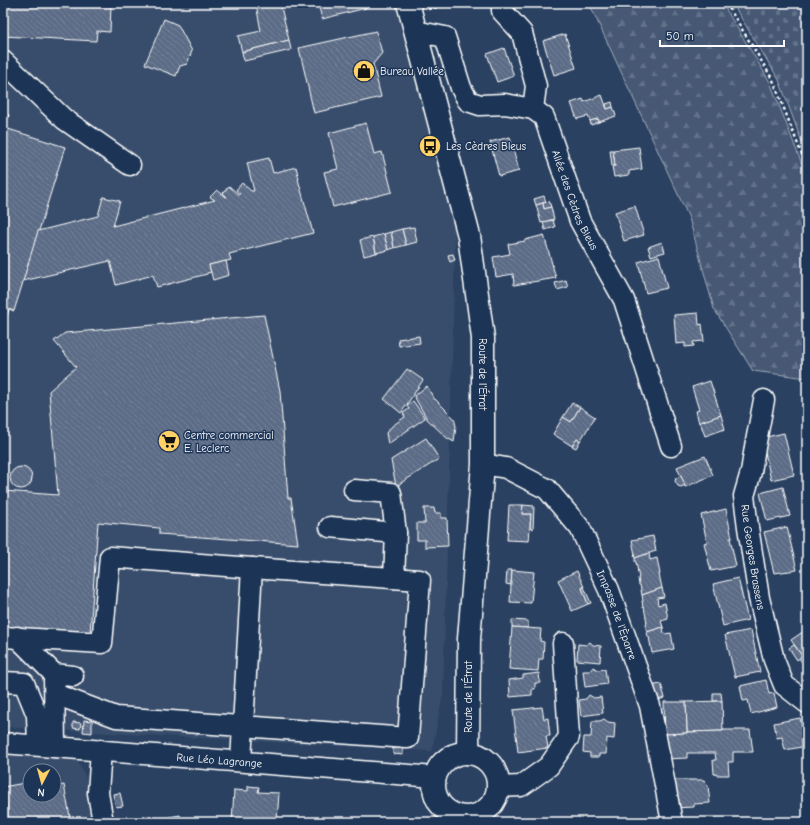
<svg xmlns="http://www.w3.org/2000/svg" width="810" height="825" font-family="'Comic Neue',sans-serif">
<defs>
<pattern id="forest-firs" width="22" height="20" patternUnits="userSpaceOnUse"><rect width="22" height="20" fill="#465975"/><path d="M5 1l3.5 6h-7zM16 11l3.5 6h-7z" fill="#62728a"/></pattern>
<pattern id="cemetery-stones" width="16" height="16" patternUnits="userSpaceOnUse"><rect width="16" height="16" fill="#465975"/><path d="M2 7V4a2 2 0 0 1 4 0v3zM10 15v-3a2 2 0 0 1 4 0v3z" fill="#62728a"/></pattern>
<pattern id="building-back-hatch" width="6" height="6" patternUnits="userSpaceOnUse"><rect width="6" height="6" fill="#5b6c86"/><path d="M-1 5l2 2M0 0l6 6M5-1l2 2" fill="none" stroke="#748298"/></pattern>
</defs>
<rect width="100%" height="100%" fill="#2a4161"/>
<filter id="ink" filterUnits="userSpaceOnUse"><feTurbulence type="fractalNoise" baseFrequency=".025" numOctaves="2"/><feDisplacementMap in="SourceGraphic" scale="8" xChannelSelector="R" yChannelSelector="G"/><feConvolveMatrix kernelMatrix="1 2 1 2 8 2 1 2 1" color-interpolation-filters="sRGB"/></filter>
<g filter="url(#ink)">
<g fill="#394e6c" fill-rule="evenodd">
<path d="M3 3H420L454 157 455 251 443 693 432 751 3 727Z"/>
<path d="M3 751 75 756 88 782 95 822H3ZM30 771H54V795H30Z"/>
</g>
<path fill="url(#forest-firs)" stroke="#a2acba" d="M589 3H722L770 82 807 177V378L753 371 714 309 689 218Z"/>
<path fill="url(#cemetery-stones)" stroke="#a2acba" d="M732 3H807V156L779 80Z"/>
<g fill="url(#building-back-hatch)" stroke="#fff">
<path d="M3 3H98V5H111L110 32 97 31 96 41 3 36Z"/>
<path d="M273 3H280L289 40 242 52 238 36 261 31 257 10 258 6Z"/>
<path d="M318 3H365L366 8 322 19Z"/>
<path d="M426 3H442L427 7Z"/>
<path d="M164 19 178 25 192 51 187 64 180 66 176 76 145 64Z"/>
<path d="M376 31 382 53 373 64 381 97 314 113 299 48Z"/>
<path d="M565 34 576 68 554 75 543 41Z"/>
<path d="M289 40 291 50 244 61 242 52Z"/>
<path d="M504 48 514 76 497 82 487 54Z"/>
<path d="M602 95 607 109 613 107 616 116 599 122 598 119 590 121 588 116 577 119 571 103 583 99 584 102Z"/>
<path d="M612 102 613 107 607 109 606 104Z"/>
<path d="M3 113 9 115 5 128 65 147 14 311 9 309 6 320 3 319Z"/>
<path d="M598 119 599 122 591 125 590 121Z"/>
<path d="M366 123 374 154 382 152 392 192 333 207 324 172 338 169 329 133Z"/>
<path d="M510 137 519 171 499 176 490 142Z"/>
<path d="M639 147 642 169 629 171V175L614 177 612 166H615L613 150Z"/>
<path d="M610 150H613L615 166H612Z"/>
<path d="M269 158 273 173 296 167 299 179H298L313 233 229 254 231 260 209 265 211 272 207 273V274L157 287 153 275 116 285 110 261 23 281 38 231 98 216 103 197 120 201 113 226 215 200 210 197 217 190 226 197H227L223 193 229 186 238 194H240L236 190 242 183 251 191H254L247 163Z"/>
<path d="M544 196 546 202 536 205 534 199Z"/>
<path d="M549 201 551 207 544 209 543 203Z"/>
<path d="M543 203 544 209 551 207 554 219 541 223 536 205Z"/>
<path d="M635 206 644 235 624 241 615 212Z"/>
<path d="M553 220 555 227 545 230 543 222Z"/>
<path d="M414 227 417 242 406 245 402 229Z"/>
<path d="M402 229 406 245 394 248 391 232Z"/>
<path d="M391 232 394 248 388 250 384 234Z"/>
<path d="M384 234 388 250 376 253 373 237Z"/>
<path d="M544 235 556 278 514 285 513 274 496 277 493 257 510 254 508 244 525 241V240Z"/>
<path d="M373 237 376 253 364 256 360 240Z"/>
<path d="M662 242 665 252 651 256 648 247Z"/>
<path d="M453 254 455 260 450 262 448 255Z"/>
<path d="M659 256 667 288 646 293 638 262Z"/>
<path d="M226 261 229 275 213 280 209 265Z"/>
<path d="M566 280 568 287 557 290 555 283Z"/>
<path d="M698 313 699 325 702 324 704 341 693 342 694 346 685 347V343L676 344 674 315Z"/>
<path d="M264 315 280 391 288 498H291L298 544 159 534V528L98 522 90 633 3 632V491L58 495 49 391 76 367 54 341 65 333Z"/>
<path d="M419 336 420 343 399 346 398 339Z"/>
<path d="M407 369 423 380 401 413 384 399Z"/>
<path d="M710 381 721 415 699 423 696 411 699 410 692 387Z"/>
<path d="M427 386 434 399H435L454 418 456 426 454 442 447 438 427 419 414 396Z"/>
<path d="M413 401 425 418 388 444 386 433 392 426 405 417 403 413 409 409 407 406Z"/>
<path d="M572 403 580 407 571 422 563 417Z"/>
<path d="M580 407 595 417 580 441 577 439 572 446 553 434 563 417 571 422Z"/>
<path d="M721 415 725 429 705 436 700 422Z"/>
<path d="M784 433 794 475 771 480 762 438Z"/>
<path d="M426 438 439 459 396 486 391 460Z"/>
<path d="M577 439 580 441 576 448 572 446Z"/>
<path d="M705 456 713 475 685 487 677 467Z"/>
<circle cx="21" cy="478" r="11"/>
<path d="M681 476 685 485 681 487 678 486 675 481 676 478Z"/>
<path d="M783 487 790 516 767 521 760 493Z"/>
<path d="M509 505H523L522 514H531L529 541 507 540Z"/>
<path d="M523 505 534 506 533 529 530 528 531 514H522Z"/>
<path d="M424 508H434L435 513H441V518H447L448 546 425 547V540H417V523H425Z"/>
<path d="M726 509 732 538H730L736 566 711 571 704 543 707 542 701 515Z"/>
<path d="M787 527 797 570 774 573 764 532Z"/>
<path d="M653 536 656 551 635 558 634 556 635 555 632 540Z"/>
<path d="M649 553 650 560 657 558 660 574H659L662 588 642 595 640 585H639L638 578H639L636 562H635V558Z"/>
<path d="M507 570H512L511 585 506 584Z"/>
<path d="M512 570 534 572 531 603 510 602Z"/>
<path d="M577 571 584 587 582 588 588 604 572 611 558 580Z"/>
<path d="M738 578 748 620 723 626 713 584Z"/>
<path d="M584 587 591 603 588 604 582 588Z"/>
<path d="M662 588 664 597 657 598 658 605 665 603 668 619 661 621 663 627 647 632 646 623H647L644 607 643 608 642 601H643L642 595Z"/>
<path d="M512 620 528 621V628L512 627Z"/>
<path d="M512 627 541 629 540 641 544 642 543 659H539L538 671 509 669Z"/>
<path d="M663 627 664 634 671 633 674 649 652 653 649 637H648L647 632Z"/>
<path d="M807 629V670L799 658 802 656 791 640Z"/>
<path d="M751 630 760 672 735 677 725 635Z"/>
<path d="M590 642 593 645 601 646 600 662 577 660 578 644 586 645Z"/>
<path d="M794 645 802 656 797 660 789 648Z"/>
<path d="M593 667 598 670 605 669 607 684 585 687 583 671H590Z"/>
<path d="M539 673 540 683H535V689H532V695L510 697 509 680 523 678V675Z"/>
<path d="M766 680 769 694 774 693 777 707 751 714 748 700 743 701 740 686Z"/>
<path d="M661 684 665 698 654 701 650 686Z"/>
<path d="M713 693H721L722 701H713Z"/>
<path d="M589 695 594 698 601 697 603 713 581 716 579 700 586 699Z"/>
<path d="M722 701 723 731 687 732 686 702Z"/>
<path d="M664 702H686L687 733 665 734Z"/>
<path d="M542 707 544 719 548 718 550 736H546L548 748 518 752 513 710Z"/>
<path d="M800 718 803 732 807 730V746L785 750 782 737 777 738 774 723Z"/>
<path d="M604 719 608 722 615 723 614 739 607 738 606 754H599V757H590V753L583 752 584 737H591L592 721H600Z"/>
<path d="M84 720 92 721V733L83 732Z"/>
<path d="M73 722 81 723 80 729 73 728Z"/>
<path d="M723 730H750L753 752H733V762H728L729 775H716V774H714L713 760H716L715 753H687V758L667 759 665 734 687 733V732L723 731Z"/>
<path d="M393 748H403V755L393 754Z"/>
<path d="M673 780H704L708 786 710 803 694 804V807L673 808Z"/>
<path d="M30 782V795H54V787L64 785 71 822H9L3 787Z"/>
<path d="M248 786 259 787 258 792 279 793 277 822H232L234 790 248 791Z"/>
<path d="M120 793 123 806 116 807 113 794Z"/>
<path d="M180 815 182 822H143Z"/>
<path d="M717 819V822H696Z"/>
</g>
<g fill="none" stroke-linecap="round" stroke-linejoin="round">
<g stroke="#fff" stroke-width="23">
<g id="minor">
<path d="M502 3V11L522 33 536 86 533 109"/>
<path id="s1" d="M415 31 445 37 461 88 468 101 480 105 505 104 533 109 544 117 580 221 624 300 671 446"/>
<path d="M3 61 64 119 130 165"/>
<path id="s2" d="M764 400 755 447 751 472 744 496 748 527 759 598 774 660 784 685 807 703"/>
<path id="s3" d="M483 464 506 468 547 489 580 528 609 590 650 706 672 822"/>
<path d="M354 490 391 493 396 533 394 578"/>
<path d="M330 527 396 533"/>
<path d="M3 637 102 643 110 557 252 568 241 761"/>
<path d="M17 637 54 674 73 676"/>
<path d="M54 674 55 747"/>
<path d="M3 682 24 683 37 715 38 745"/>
<path d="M55 694 116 717 408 738 420 580 252 568"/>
<path id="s4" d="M3 743 435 777"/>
<path d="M101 750 98 793 103 822"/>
<path d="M498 787 521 786 549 766 569 737 563 643"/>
</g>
</g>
<g stroke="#fff" stroke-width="25">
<g id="major">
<path id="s5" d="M408 3 469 236 483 338V464L469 639 468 753"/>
<circle cx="466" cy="785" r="32"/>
</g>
</g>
<g stroke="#fff" stroke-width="2.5" stroke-dasharray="3 3" stroke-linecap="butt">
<path d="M726 3 773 80 807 168"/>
<path d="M428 9 457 3"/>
</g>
<use href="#minor" stroke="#1d3557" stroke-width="20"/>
<use href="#major" stroke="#1d3557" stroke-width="22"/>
</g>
</g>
<defs>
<g id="shop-disc" transform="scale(1.15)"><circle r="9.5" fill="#ffd166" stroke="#1d3557"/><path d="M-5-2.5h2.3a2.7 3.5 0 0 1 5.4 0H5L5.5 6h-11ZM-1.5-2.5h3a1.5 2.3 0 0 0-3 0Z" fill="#111"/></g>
<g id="bus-disc" transform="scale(1.15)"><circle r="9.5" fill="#ffd166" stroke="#1d3557"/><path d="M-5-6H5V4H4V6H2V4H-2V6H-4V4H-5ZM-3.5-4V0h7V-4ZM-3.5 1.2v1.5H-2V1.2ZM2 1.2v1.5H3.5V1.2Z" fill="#111"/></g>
<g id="supermarket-disc" transform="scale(1.15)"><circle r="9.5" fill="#ffd166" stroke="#1d3557"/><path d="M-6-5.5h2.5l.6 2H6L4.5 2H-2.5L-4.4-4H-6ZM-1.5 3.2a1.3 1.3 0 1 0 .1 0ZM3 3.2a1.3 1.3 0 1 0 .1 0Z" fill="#111"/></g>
</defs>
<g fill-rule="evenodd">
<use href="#shop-disc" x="364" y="71"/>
<use href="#bus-disc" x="430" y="146"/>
<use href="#supermarket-disc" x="169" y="441"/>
</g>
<g text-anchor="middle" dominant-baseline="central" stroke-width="3" stroke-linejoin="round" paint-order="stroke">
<g font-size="11" fill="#fff" stroke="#1d3557" text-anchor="start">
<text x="380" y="71">Bureau Vallée</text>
<text x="446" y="146">Les Cèdres Bleus</text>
<text x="184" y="435">Centre commercial<tspan x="184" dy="13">E. Leclerc</tspan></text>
</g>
<g font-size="11" fill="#fff" stroke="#1d3557">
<text stroke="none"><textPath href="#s1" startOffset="267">Allée des Cèdres Bleus</textPath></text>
<text stroke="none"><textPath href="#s5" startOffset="380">Route de l'Étrat</textPath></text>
<text stroke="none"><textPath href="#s2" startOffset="160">Rue Georges Brassens</textPath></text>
<text stroke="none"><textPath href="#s3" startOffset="215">Impasse de l'Èparre</textPath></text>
<text transform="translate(468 697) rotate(-90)">Route de l'Étrat</text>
<text stroke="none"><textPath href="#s4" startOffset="217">Rue Léo Lagrange</textPath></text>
</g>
</g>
<rect width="810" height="825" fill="none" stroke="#1d3557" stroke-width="16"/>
<rect x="8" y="8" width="794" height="809" fill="none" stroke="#fff" stroke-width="1.5" filter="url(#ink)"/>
<g transform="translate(42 783) rotate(186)"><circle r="19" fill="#1d3557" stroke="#77869a"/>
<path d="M0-3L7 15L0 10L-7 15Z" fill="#ffd166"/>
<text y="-6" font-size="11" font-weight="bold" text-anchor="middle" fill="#ffffff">N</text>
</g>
<path d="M660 40v6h124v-6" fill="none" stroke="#ffffff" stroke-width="2"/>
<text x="666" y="40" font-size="12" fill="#ffffff" stroke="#1d3557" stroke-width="3" paint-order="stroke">50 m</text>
</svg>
